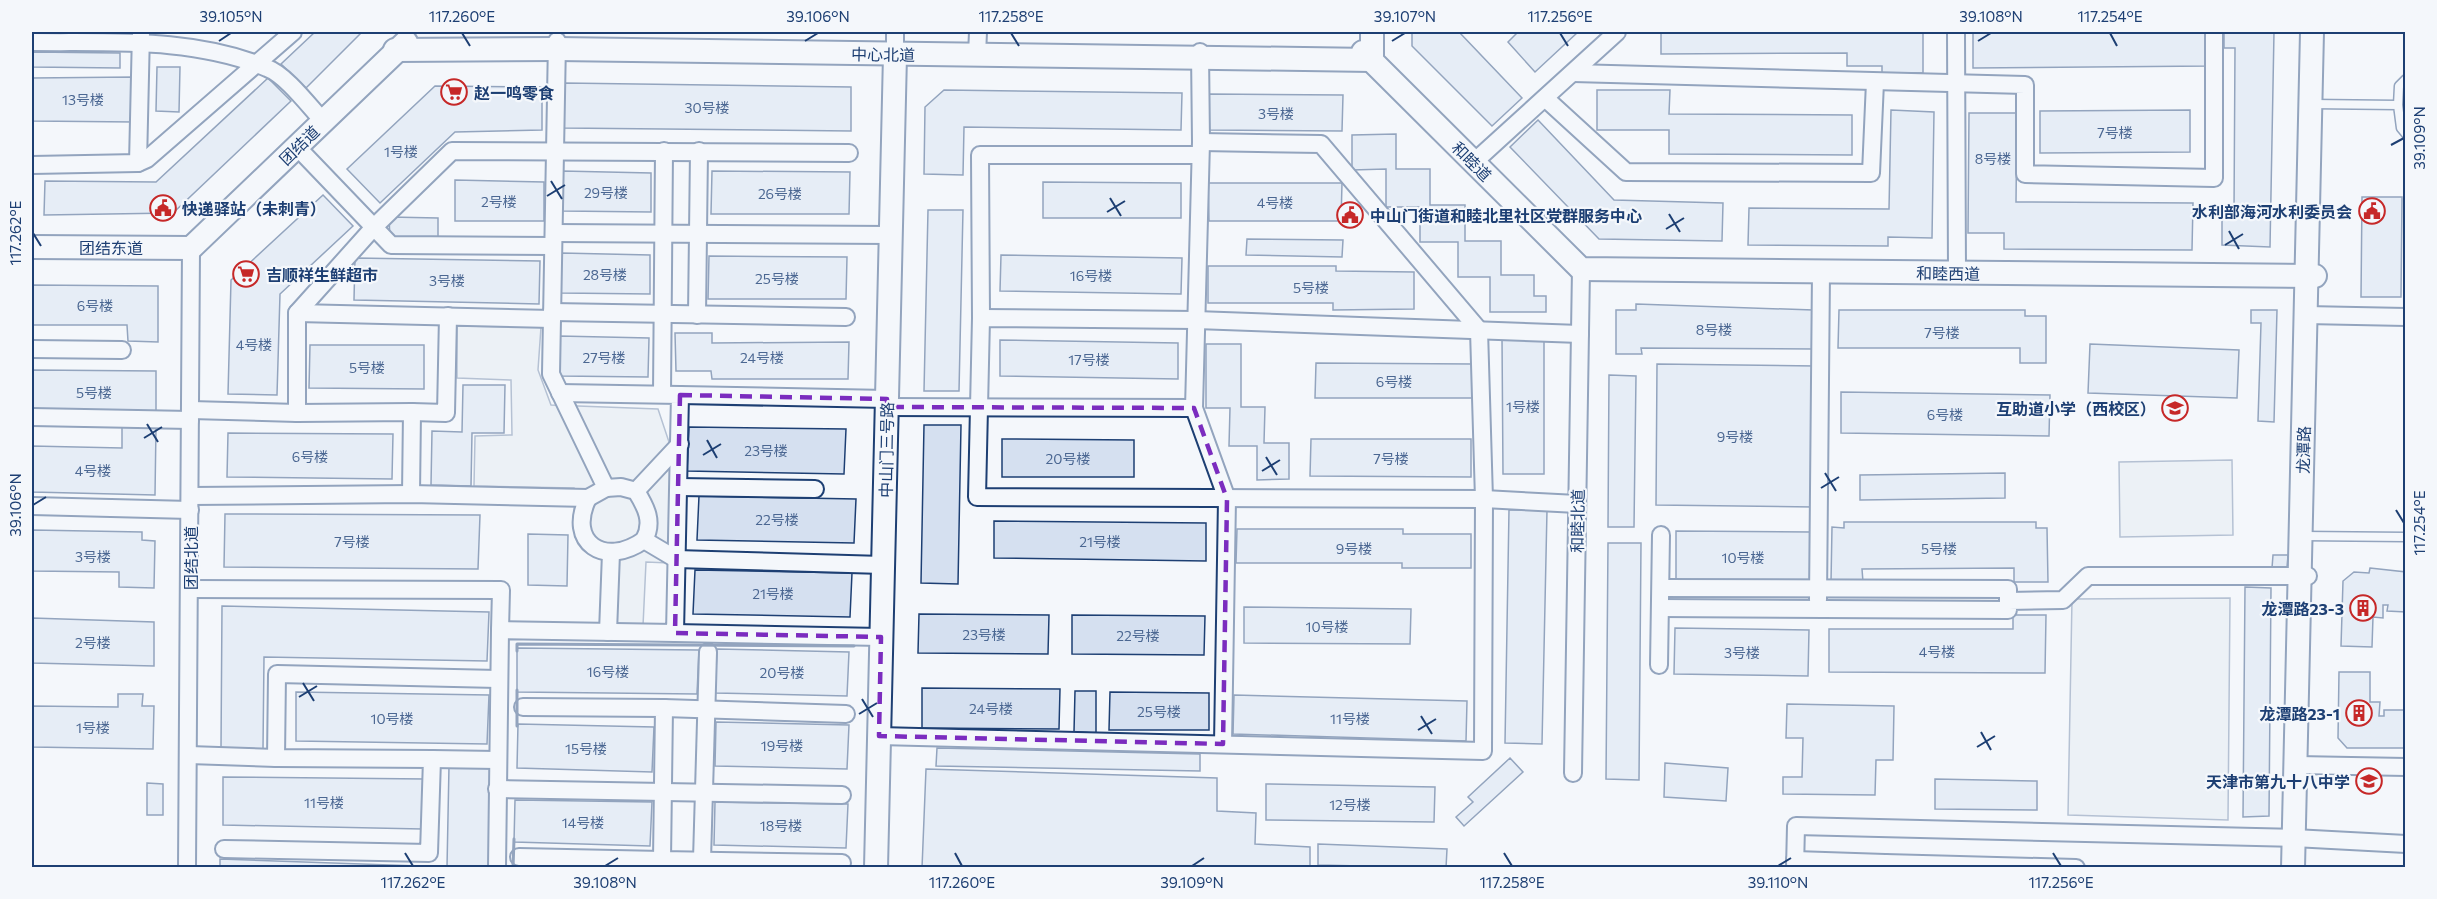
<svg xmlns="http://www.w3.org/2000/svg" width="2437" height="899" font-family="Commissioner,'Noto Sans SC',sans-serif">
<rect width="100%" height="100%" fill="#f4f7fb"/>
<g fill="#e3e9f0" stroke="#687fa3" stroke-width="1.5">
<path d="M457 326 541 327 538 370 551 405 658 409 674 457 669 563 646 562 643 626 613 625 616 560 594 554 575 537 574 488 474 486 475 436 512 435 511 380 457 378Z"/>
<path d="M2232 460 2233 535 2120 537 2119 462Z"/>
<path d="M2008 589 2003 610 1664 608 1661 593Z"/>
</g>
<path fill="#e3e8f0" stroke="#687fa3" stroke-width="1.5" d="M2230 598 2228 820 2068 815 2072 599Z"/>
<g fill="#d5e0f0" stroke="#1d3f73" stroke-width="1.5">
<path d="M315 32H362L306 88 281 64Z"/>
<path d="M1412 32H1459L1522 98 1492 126 1412 46Z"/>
<path d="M1518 32H1578L1535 72 1508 42Z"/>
<path d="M1661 32H1923V73H1882V66H1847V53L1661 54Z"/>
<path d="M1973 32H2208L2209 66 1973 68Z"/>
<path d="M2224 32H2274L2270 247 2222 245V212H2234L2235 48H2224Z"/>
<path d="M32 52 120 53V68L32 67Z"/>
<path d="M157 67H180L179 112 156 111Z"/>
<path d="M134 77V122L32 121V78Z"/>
<path d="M268 78 291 101 173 213 44 215 45 181 156 182Z"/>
<path d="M564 83 851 87V131L563 128Z"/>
<path d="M435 86 542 87V130L455 132 380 203 347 169Z"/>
<path d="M944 90 1182 93 1181 130 964 127 963 175 924 174 925 107Z"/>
<path d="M1597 90H1670L1669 114 1852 115V155L1669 154V130H1597Z"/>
<path d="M1209 94 1343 95 1342 131 1209 130Z"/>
<path d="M1891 110 1934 112 1932 238 1888 237V246L1748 245 1749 208 1889 209Z"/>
<path d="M2190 110V152L2040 153V111Z"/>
<path d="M1969 113H2017L2016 202 2193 203 2192 250 2004 249V233H1968Z"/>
<path d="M1538 120 1614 200 1723 203 1722 241 1599 239 1510 147Z"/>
<path d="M1396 134V169H1430V205H1465V241H1501V275H1534V296H1546V312H1490V277H1458V242H1420V207H1386V169L1352 170V135Z"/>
<path d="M562 171 651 173V212L562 211Z"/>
<path d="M712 171 850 172 849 214H711Z"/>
<path d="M455 180 544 182V221H455Z"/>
<path d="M1043 182 1181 183V218H1043Z"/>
<path d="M1208 183H1342L1341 221H1209Z"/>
<path d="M323 195 353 226 280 294 277 395 228 394 231 280Z"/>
<path d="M2362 197H2402L2401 297H2361Z"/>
<path d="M928 210H963L959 391H924Z"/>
<path d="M389 217 438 218V239H390Z"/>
<path d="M1247 239 1343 240 1342 257 1246 255Z"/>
<path d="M561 253 650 255V294L561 293Z"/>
<path d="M1001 255 1182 258 1181 294 1000 291Z"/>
<path d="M709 256 847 257 846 299H708Z"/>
<path d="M355 258 540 261 539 304 354 300Z"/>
<path d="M1208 266H1336V271L1414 272V309L1333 310V303H1208Z"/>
<path d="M32 285 158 286V342L128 341 127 325H32Z"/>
<path d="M1636 304 1813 310V349L1641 348 1642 354H1616V310H1636Z"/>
<path d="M1839 310H2025V316H2046V363H2020V348H1838Z"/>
<path d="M2251 310H2277L2274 422 2258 421 2261 323H2251Z"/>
<path d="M675 333H712V343L849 342 848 379H712L711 371H676Z"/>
<path d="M559 336 649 338 648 377 560 376Z"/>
<path d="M1502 338H1544V474H1503Z"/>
<path d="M1000 340 1178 343V379L1000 376Z"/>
<path d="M1206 344H1241V407H1265L1264 443H1289V479L1257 480V446H1229L1230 408H1206Z"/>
<path d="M2090 344 2239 350 2237 398 2088 393Z"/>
<path d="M310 345H424V389L309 388Z"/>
<path d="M1316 363 1473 364V398H1315Z"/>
<path d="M1657 364 1815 366 1813 507 1656 505Z"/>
<path d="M32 370 156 371V415L32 412Z"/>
<path d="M1609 375 1636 376 1634 527H1608Z"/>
<path d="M463 385H505L504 433H472L471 486 431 485 432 431 462 432Z"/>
<path d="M1841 392 2050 395 2049 436 1841 433Z"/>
<path d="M924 425H961L958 584 921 583Z"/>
<path d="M122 427 156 428 155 495 32 492V446L122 448Z"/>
<path d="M689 427 846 429 844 474 687 471Z"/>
<path d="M228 433 393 434 392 479 227 477Z"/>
<path d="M1002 439 1134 440V477H1002Z"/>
<path d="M1311 439H1471V477L1310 476Z"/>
<path d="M2005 473V498L1860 500V475Z"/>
<path d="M699 496 856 499 854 543 697 540Z"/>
<path d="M1509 510H1547L1542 744 1505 743Z"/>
<path d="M225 514 480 515 478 569 224 567Z"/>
<path d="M994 521 1206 523V561L994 558Z"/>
<path d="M1844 522H2036V528H2047L2048 582H2014V568L1862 569 1863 582H1831L1832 527 1844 528Z"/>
<path d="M1237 529H1403V534H1471V568H1402V563H1236Z"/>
<path d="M32 530 142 532V540L155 541 154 588 119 587V572L32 571Z"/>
<path d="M1676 531 1811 532 1810 582 1676 581Z"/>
<path d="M528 534 568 535 567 586 528 585Z"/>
<path d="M1608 543H1641L1639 780 1606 779Z"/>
<path d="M2273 555H2288L2287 568H2272Z"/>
<path d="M2370 568 2406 572V612L2387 611 2388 605H2383V618L2373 617 2372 647 2341 646 2343 581 2354 572 2369 573Z"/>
<path d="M695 570 852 573 850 617 693 614Z"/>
<path d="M2245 587 2271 588 2269 816 2243 817Z"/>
<path d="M222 606 489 612 487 661 264 657 263 749 221 748Z"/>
<path d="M1244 607 1411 609 1410 644 1244 643Z"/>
<path d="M919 614 1049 615 1048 654 918 653Z"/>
<path d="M1072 615 1205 616 1204 655 1072 654Z"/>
<path d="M2013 615H2046L2045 673 1829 672V629H2013Z"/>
<path d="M32 618 154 622V666L32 663Z"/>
<path d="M1675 628 1809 630 1808 676 1674 674Z"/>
<path d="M517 648 699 650 697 694 517 692Z"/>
<path d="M717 649 849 652 847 696 715 693Z"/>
<path d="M2339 672H2370V702H2380L2379 716H2384V710H2405L2404 748H2347L2338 738Z"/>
<path d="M922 688 1060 689 1059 729 922 728Z"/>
<path d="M1075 691H1096V733L1074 732Z"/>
<path d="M296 692 489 695 487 744 296 741Z"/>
<path d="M1110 692 1209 693V730H1109Z"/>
<path d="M118 694H143L142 706H154L153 749 32 747V706L118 707Z"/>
<path d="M1234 695 1467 701 1466 741 1233 734Z"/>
<path d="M1787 704 1894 706 1893 760H1876L1875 795 1783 794V777H1802L1803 738H1786Z"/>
<path d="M716 722 849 725 847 769 715 766Z"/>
<path d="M518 724 654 727 652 772 517 768Z"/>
<path d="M937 748 1200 754V771L936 766Z"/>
<path d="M1510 758 1523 772 1464 826 1456 817 1473 802 1468 797Z"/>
<path d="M1665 763 1728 768 1726 801 1664 797Z"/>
<path d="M449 766 492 767 490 868H220V859L447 867Z"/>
<path d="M926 769 1217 778V811L1256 813 1255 844 1310 847V868H922Z"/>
<path d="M223 777 425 779 422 829 223 825Z"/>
<path d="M1935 779 2037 781V810L1935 809Z"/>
<path d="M147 783 163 784V815H147Z"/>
<path d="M1266 784 1435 787 1434 822 1266 820Z"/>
<path d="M515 800 652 802 650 846 514 842Z"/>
<path d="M715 802 848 804 846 848 714 845Z"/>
<path d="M1318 844 1447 849 1446 868 1318 865Z"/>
</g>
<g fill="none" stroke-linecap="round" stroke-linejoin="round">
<g stroke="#1d3f73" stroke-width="11">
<g id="lane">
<path d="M2311 104 2398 105 2401 128 2406 134"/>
<path d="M2398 105 2399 86 2406 79"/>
<path d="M2302 536 2406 537"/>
</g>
</g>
<g stroke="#1d3f73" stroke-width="20">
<g id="street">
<path d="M1956 32 1957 273"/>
<path d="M32 42C110 43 193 37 267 68 286 75 309 106 323 121"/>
<path d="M1200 52 1201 142 1194 408 1227 499 1223 744"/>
<path d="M895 55V32"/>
<path d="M977 55 978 32"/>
<path d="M1573 73 2025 85V174L2214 178V32"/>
<path d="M1545 98 1626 172 1871 173 1875 82"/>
<path d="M297 147 391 245 553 246"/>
<path d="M138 163 141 32"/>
<path d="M1473 163 1617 32"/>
<path d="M32 165 138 163 147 159 293 32"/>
<path d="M554 233 891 235"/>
<path d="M552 312 846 317"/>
<path d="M297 313 552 319"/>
<path d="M697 315 699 151"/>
<path d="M2306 315 2406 317"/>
<path d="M981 318 980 155H1200"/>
<path d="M32 349 122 350"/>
<path d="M662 394 664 151"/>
<path d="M680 395 887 399"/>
<path d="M887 407 1194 408"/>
<path d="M191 410 297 413V313L374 227 452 151 849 153"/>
<path d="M412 412 446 413 448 316"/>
<path d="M297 413 412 412 411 494"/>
<path d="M32 417 190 420"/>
<path d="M679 487 815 489"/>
<path d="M606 488 621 487 636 491C646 507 654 522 644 540"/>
<path d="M636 491 680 444"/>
<path d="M190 496 411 494 588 498 606 488 551 374 557 41"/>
<path d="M588 498C566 543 605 568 644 540L676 559 883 565"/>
<path d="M1577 504 1484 499 977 497 981 318 1196 320 1580 334"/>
<path d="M32 506 190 510"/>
<path d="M1661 588 2008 589V601"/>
<path d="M190 589 501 590 500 630"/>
<path d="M1818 600 1821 271"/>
<path d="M1660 608 2008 610V601L2063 600 2088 576H2308"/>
<path d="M608 632 611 553"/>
<path d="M675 633 881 637"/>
<path d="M1659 665 1661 535"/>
<path d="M523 707 664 708 662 860 842 863"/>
<path d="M664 708 846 714"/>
<path d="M879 736 1483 751 1484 499 1479 330 1321 144 1201 142"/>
<path d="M189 755 276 758"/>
<path d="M432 759 497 760"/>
<path d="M2297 765 2406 767"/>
<path d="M1573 773 1581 269"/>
<path d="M497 789 842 795"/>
<path d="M224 849 429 853 432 759 276 758 277 674 498 679"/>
<path d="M519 857 662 860V868"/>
<path d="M702 860 708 652"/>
<path d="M1795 860 1885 863"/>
<path d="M187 868 191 248"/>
<path d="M497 868 500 630 675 633 680 395 560 393"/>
<path d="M1795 868 1796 826 2294 838 2406 844"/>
<path d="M1888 868 1885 863 2076 868"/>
</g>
</g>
<g stroke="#1d3f73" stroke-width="26">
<g id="secondary">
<path d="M395 50 557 49 1372 60"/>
<path d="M1363 52 1581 269 2315 276"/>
<path d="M1372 60V32"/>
<path d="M32 247 191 248 406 42"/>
<path d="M876 868 895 55"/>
<path d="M2293 868 2312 32"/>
</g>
</g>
<use href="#lane" stroke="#f4f7fb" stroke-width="8"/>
<use href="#street" stroke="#f4f7fb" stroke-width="16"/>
<use href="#secondary" stroke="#f4f7fb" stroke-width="22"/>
<g stroke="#1d3f73" stroke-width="3">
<path d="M517 651V644L854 646"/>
<path d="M517 690V726"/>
<path d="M513 868 514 839"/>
</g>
</g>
<path d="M0 0H2437V899H0ZM680 395 887 399V407L1194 408 1227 499 1223 744 879 736 881 637 675 633Z" fill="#f4f7fb" fill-opacity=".55" fill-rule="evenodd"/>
<path fill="none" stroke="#7b2cbf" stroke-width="4.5" stroke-dasharray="12 8" stroke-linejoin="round" d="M680 395 887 399V407L1194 408 1227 499 1223 744 879 736 881 637 675 633Z"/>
<path fill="none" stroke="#1d3f73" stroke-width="2" d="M462 33 470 46M1011 33 1019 46M1560 33 1568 46M2110 33 2117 46M219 41 231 33M805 41 818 33M1392 41 1405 33M1978 41 1991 33M2391 145 2404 138M551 181 562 199M547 196 565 185M1110 198 1121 216M1107 212 1125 201M1669 214 1680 232M1666 229 1684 218M2229 231 2239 249M33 233 41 246M2225 245 2243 234M147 424 158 442M144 438 162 427M707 440 717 458M703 455 721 444M1266 457 1277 475M1262 471 1280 460M1825 473 1836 491M1821 488 1839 477M33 505 46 497M2396 510 2404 523M303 683 314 701M299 697 317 686M862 699 873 717M859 714 877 703M1421 716 1432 734M1418 730 1436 719M1981 732 1991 750M1977 747 1995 736M405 853 413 866M955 853 962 866M1504 853 1512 866M2053 853 2061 866M605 866 618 858M1192 866 1204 858M1778 866 1791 858"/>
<defs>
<g id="supermarket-ring" transform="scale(1.35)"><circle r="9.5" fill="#f4f7fb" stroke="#c62828" stroke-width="1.5"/><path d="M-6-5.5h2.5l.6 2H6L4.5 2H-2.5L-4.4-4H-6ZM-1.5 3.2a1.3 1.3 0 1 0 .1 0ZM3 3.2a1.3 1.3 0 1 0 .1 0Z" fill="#c62828"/></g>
<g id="civic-ring" transform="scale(1.35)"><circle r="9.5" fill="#f4f7fb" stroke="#c62828" stroke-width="1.5"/><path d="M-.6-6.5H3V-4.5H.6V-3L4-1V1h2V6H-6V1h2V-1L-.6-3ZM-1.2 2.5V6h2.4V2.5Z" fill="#c62828"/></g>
<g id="school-ring" transform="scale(1.35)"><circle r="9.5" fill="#f4f7fb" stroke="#c62828" stroke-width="1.5"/><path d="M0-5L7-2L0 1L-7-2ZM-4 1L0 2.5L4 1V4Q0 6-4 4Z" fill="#c62828"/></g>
<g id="building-ring" transform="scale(1.35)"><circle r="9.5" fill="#f4f7fb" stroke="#c62828" stroke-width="1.5"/><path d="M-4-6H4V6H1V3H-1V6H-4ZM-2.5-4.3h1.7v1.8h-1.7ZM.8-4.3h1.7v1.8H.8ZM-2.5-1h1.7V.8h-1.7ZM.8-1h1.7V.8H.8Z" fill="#c62828"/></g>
</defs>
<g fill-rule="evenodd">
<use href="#supermarket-ring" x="454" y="92"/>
<use href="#civic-ring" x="163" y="208"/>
<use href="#civic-ring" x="2372" y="211"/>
<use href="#civic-ring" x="1350" y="215"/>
<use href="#supermarket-ring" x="246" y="274"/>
<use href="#school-ring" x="2175" y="408"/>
<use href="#building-ring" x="2363" y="608"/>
<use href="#building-ring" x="2359" y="713"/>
<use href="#school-ring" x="2369" y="781"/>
</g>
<g text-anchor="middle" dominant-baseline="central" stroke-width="4.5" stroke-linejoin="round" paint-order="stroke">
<g font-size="14" fill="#4b6792">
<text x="83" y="99">13号楼</text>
<text x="707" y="107">30号楼</text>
<text x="1276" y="113">3号楼</text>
<text x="2115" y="132">7号楼</text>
<text x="401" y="151">1号楼</text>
<text x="1993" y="158">8号楼</text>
<text x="606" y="192">29号楼</text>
<text x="780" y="193">26号楼</text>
<text x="499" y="201">2号楼</text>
<text x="1275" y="202">4号楼</text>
<text x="605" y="274">28号楼</text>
<text x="1091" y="275">16号楼</text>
<text x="777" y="278">25号楼</text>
<text x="447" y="280">3号楼</text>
<text x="1311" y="287">5号楼</text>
<text x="95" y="305">6号楼</text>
<text x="1714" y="329">8号楼</text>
<text x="1942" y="332">7号楼</text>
<text x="254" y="344">4号楼</text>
<text x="604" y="357">27号楼</text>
<text x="762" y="357">24号楼</text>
<text x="1089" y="359">17号楼</text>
<text x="367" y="367">5号楼</text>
<text x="1394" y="381">6号楼</text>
<text x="94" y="392">5号楼</text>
<text x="1523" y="406">1号楼</text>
<text x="1945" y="414">6号楼</text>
<text x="1735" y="436">9号楼</text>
<text x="766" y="450">23号楼</text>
<text x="310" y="456">6号楼</text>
<text x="1068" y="458">20号楼</text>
<text x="1391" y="458">7号楼</text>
<text x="93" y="470">4号楼</text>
<text x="777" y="519">22号楼</text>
<text x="352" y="541">7号楼</text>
<text x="1100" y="541">21号楼</text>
<text x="1354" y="548">9号楼</text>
<text x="1939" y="548">5号楼</text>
<text x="93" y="556">3号楼</text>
<text x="1743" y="557">10号楼</text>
<text x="773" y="593">21号楼</text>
<text x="1327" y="626">10号楼</text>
<text x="984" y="634">23号楼</text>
<text x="1138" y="635">22号楼</text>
<text x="93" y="642">2号楼</text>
<text x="1937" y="651">4号楼</text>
<text x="1742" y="652">3号楼</text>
<text x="608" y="671">16号楼</text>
<text x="782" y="672">20号楼</text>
<text x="991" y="708">24号楼</text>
<text x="1159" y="711">25号楼</text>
<text x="392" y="718">10号楼</text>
<text x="1350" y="718">11号楼</text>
<text x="93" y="727">1号楼</text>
<text x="782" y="745">19号楼</text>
<text x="586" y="748">15号楼</text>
<text x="324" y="802">11号楼</text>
<text x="1350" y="804">12号楼</text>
<text x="583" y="822">14号楼</text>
<text x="781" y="825">18号楼</text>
</g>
<g font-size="16" fill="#1d3f73" stroke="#f4f7fb">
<text transform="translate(883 54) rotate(1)">中心北道</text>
<text transform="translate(299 145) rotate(-44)">团结道</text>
<text transform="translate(1472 161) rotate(45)">和睦道</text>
<text x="111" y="247">团结东道</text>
<text transform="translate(1948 273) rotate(1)">和睦西道</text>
<text transform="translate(886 450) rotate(-89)">中山门三号路</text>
<text transform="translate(2303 450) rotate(-89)">龙潭路</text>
<text transform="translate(1577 521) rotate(-89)">和睦北道</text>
<text transform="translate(190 558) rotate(-90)">团结北道</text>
</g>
<g font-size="16" font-weight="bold" fill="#1d3f73" stroke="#f4f7fb" text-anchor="end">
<text x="474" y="92" text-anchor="start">赵一鸣零食</text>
<text x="182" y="208" text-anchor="start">快递驿站（未刺青）</text>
<text x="2352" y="211">水利部海河水利委员会</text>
<text x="1370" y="215" text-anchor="start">中山门街道和睦北里社区党群服务中心</text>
<text x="266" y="274" text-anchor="start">吉顺祥生鲜超市</text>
<text x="2156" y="408">互助道小学（西校区）</text>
<text x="2344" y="608">龙潭路23-3</text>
<text x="2340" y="713">龙潭路23-1</text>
<text x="2350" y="781">天津市第九十八中学</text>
</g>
</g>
<rect width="2437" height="899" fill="none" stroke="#f4f7fb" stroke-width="66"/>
<rect x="33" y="33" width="2371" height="833" fill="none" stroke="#1d3f73" stroke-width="2"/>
<g font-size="15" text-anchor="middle" fill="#1d3f73">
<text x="231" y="22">39.105°N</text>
<text x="462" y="22">117.260°E</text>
<text x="818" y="22">39.106°N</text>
<text x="1011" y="22">117.258°E</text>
<text x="1405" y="22">39.107°N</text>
<text x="1560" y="22">117.256°E</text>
<text x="1991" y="22">39.108°N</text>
<text x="2110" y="22">117.254°E</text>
<text transform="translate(2420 138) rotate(-90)" y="5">39.109°N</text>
<text transform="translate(16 233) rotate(-90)" y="5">117.262°E</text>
<text transform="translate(16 505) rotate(-90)" y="5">39.106°N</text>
<text transform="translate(2420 523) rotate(-90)" y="5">117.254°E</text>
<text x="413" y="888">117.262°E</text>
<text x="605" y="888">39.108°N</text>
<text x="962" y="888">117.260°E</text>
<text x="1192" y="888">39.109°N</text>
<text x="1512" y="888">117.258°E</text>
<text x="1778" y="888">39.110°N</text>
<text x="2061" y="888">117.256°E</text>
</g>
</svg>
